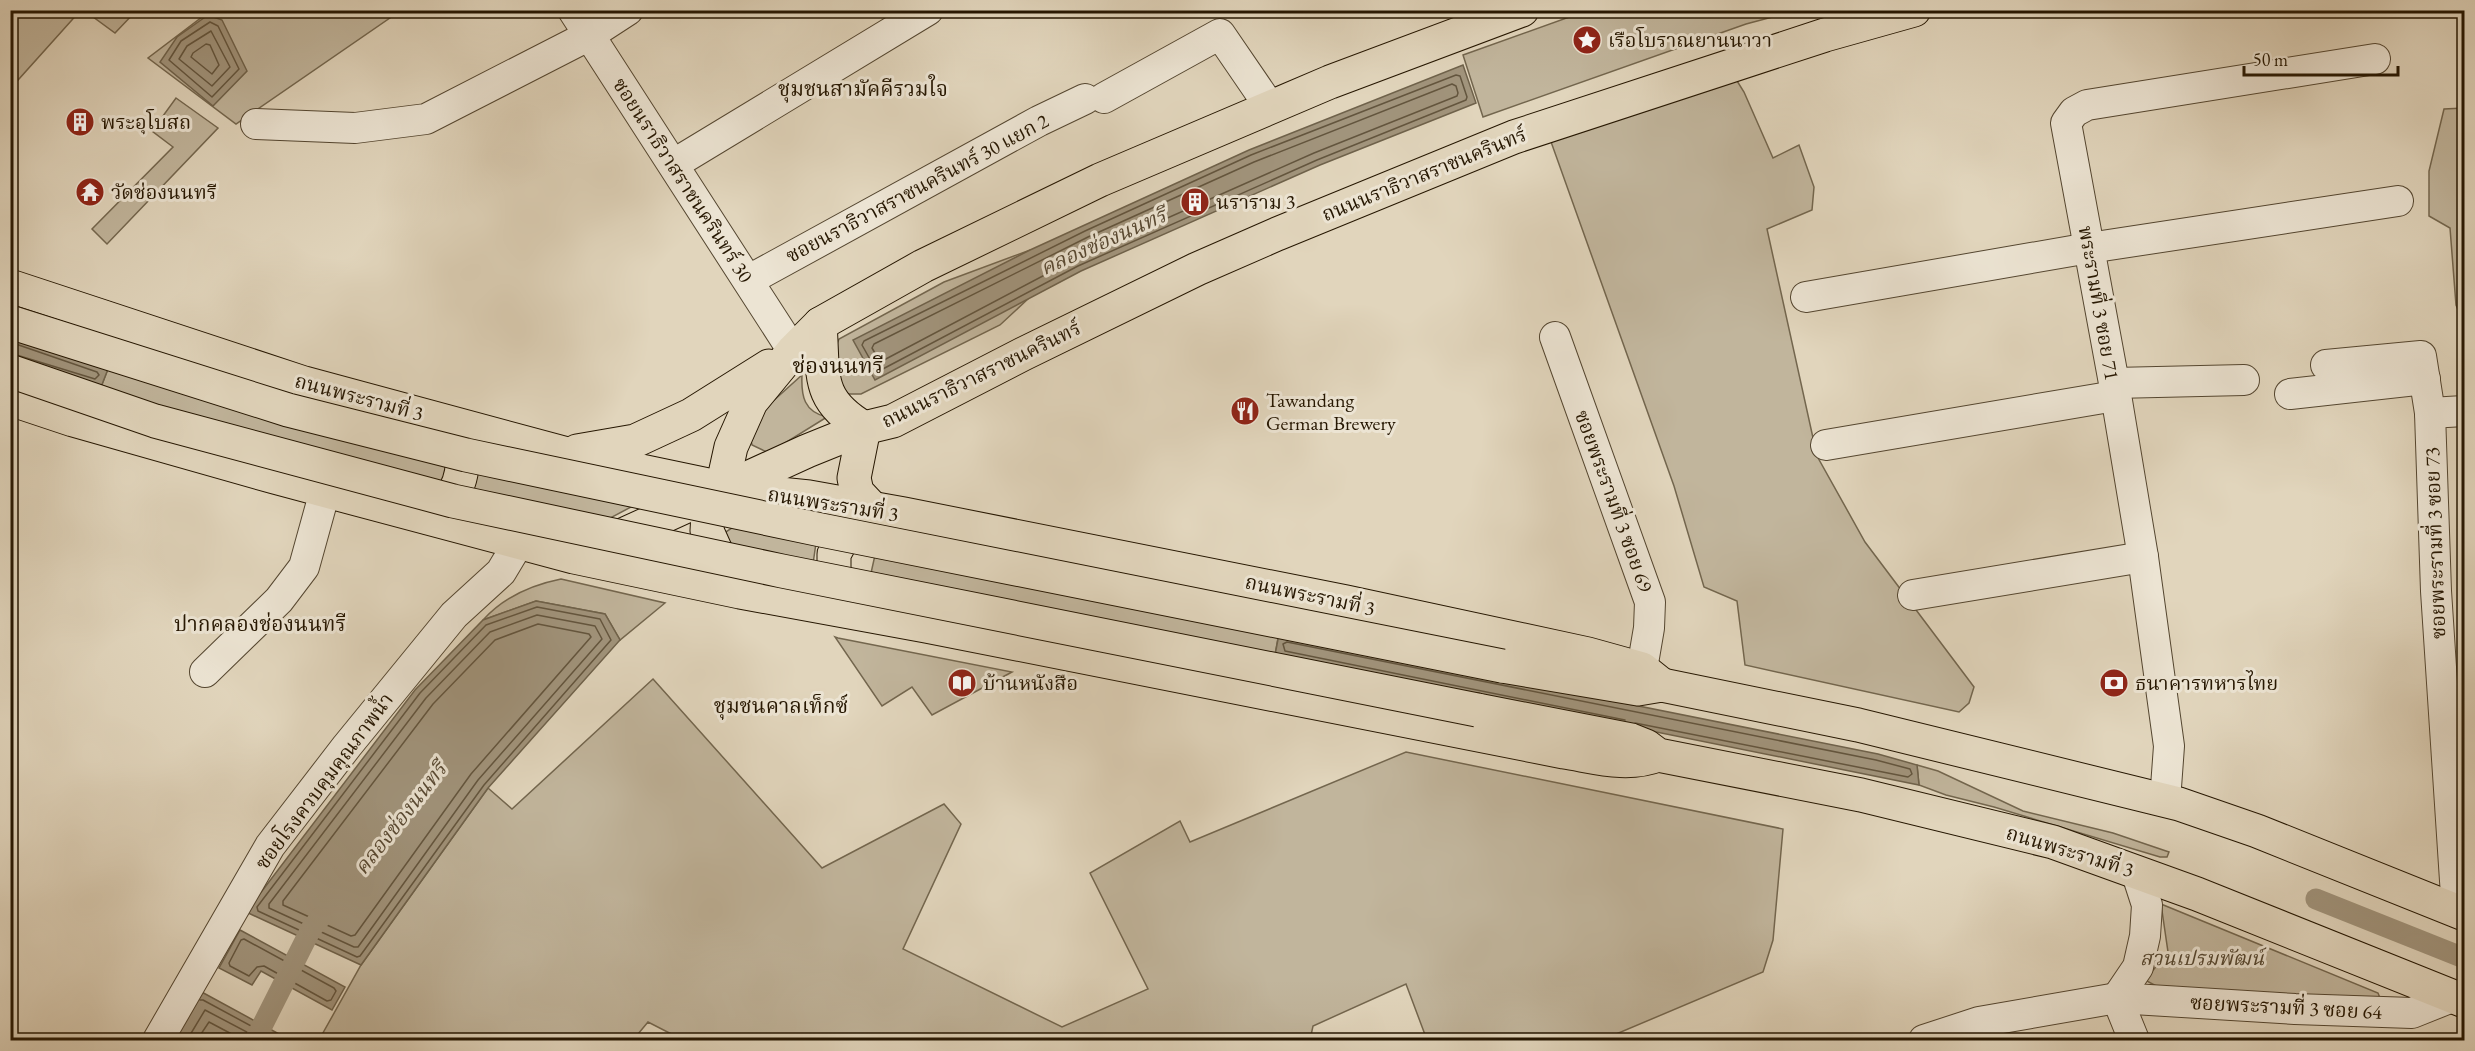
<svg xmlns="http://www.w3.org/2000/svg" width="2475" height="1051" font-family="'EB Garamond','Noto Serif Thai',serif">
<rect width="100%" height="100%" fill="#e1d5bc"/>
<filter id="stains"><feTurbulence type="fractalNoise" baseFrequency=".00333" numOctaves="4"/><feColorMatrix values="0 0 0 0 .2 0 0 0 0 .09 0 0 0 0 .02 0 0 0 .5 -.17"/></filter>
<radialGradient id="worn" r=".72"><stop offset=".6" stop-color="#630" stop-opacity="0"/><stop offset="1" stop-color="#630" stop-opacity=".3"/></radialGradient>
<g fill="#c1b59c" stroke="#73664e" stroke-width="1.5">
<path d="M1742 10 1744 15 1758 11H1795L1746 24 1483 117 1463 55 1586 11Z"/>
<path d="M10 11H80L18 80 11 72Z"/>
<path d="M85 11H136L115 33Z"/>
<path d="M210 11H400L236 124 148 58Z"/>
<path d="M1734 76 1744 92 1773 158 1799 145 1814 187 1812 210 1767 229 1817 456 1865 542 1974 687 1969 703 1959 712 1745 665 1737 601 1704 587 1674 486 1550 139Z"/>
<path d="M176 98 218 128 107 244 92 229 173 147 152 131Z"/>
<path d="M2464 108V323L2456 305 2450 228 2429 216V171L2444 109Z"/>
<path d="M1030 250 1029 298 1000 325 861 394H845L830 371 834 351 839 339 944 282Z"/>
<path d="M108 369 454 462 435 501 101 387Z"/>
<path d="M802 375C801 396 804 412 827 417L769 453 752 445 748 429 761 412Z"/>
<path d="M474 461 646 499 584 532 467 490Z"/>
<path d="M747 518 818 529 811 578 706 560 718 537Z"/>
<path d="M875 555 1280 627 1275 655 867 591Z"/>
<path d="M561 579 665 603 620 640 605 614 536 601 483 620C503 598 531 585 561 579Z"/>
<path d="M835 637 838 638 1012 672 932 715 912 687 882 706Z"/>
<path d="M653 679 822 868 944 804 961 824 903 949 1062 1027 1148 989 1090 873 1180 821 1190 842 1406 752 1783 829 1773 940 1763 972 1602 1040H1427L1406 984 1313 1026 1310 1040H683L648 1022 633 1040H319L361 965 488 788 512 809Z"/>
<path d="M1917 765 1938 771 2023 811 2113 833 2169 852 2167 857H2160L1994 807 1946 795 1919 785Z"/>
<path d="M2161 904 2378 993 2380 998 2377 1001 2158 987 2145 980 2168 952Z"/>
</g>
<g fill="#a1947c" stroke="#6f624b" stroke-width="1.5">
<path d="M208 15 222 20 247 71 213 106 160 62 177 37Z"/>
<path d="M1463 65 1476 103 1320 165 1081 271 875 380 853 340 1030 250 1249 150Z"/>
<path d="M10 335 108 369 101 387 11 358Z"/>
<path d="M536 601 605 614 620 640 488 788 361 965 246 912 415 690 483 620Z"/>
<path d="M1279 634 1878 754 1917 765 1919 785 1275 655Z"/>
<path d="M240 930 345 987 332 1010 261 971 252 985 219 968Z"/>
<path d="M198 990 290 1040H171Z"/>
</g>
<g fill="none" stroke-linecap="round" stroke-linejoin="round">
<g stroke="#63553e" stroke-width="1.5">
<path d="M210 22 218 26 239 69 212 97 169 60 181 41Z"/>
<path d="M211 31 230 67 212 86 179 59 187 46Z"/>
<path d="M206 44 210 45 219 65 212 74 191 57 193 53Z"/>
<path d="M1456 75 1460 76 1467 97 1466 100 1317 160 1078 266 879 371 876 370 862 345 864 341 1085 231 1251 155Z"/>
<path d="M1452 84 1456 86 1458 93 1457 96 1314 153 1075 259 882 361 879 360 872 348 874 344 1088 237 1254 162Z"/>
<path d="M10 342 97 372 99 375 95 379 10 353"/>
<path d="M537 607 600 619 611 640 484 785 360 956 357 957 258 911 257 907 420 693 486 625Z"/>
<path d="M537 615 595 626 602 639 478 780 358 947H354L269 908V904L426 698 490 632Z"/>
<path d="M538 624 589 634 591 637 471 774 355 935 351 936 283 905V901L433 704 495 640Z"/>
<path d="M1625 720 1285 651 1283 644 1287 642 1876 760 1910 769 1912 774 1908 777 1635 723"/>
<path d="M244 939 334 988 336 991 331 1000 327 1001 264 966 257 967 249 976 230 966 229 963 241 940Z"/>
<path d="M200 1000H203L277 1040"/>
<path d="M187 1040 205 1010 262 1040"/>
<path d="M197 1040 209 1022 243 1040"/>
</g>
<g stroke="#a1947c" stroke-width="21">
<path d="M2316 899 2464 958"/>
<path d="M255 1040 311 929 321 917"/>
</g>
<g stroke="#544630" stroke-width="32">
<g id="minor">
<path d="M573 10 793 351"/>
<path d="M1104 98 1220 34 1270 107"/>
<path d="M256 124 355 128 426 119 588 36 628 10"/>
<path d="M674 164 928 10"/>
<path d="M749 280 1039 121 1085 99"/>
<path d="M1806 297 2089 248 2398 201"/>
<path d="M1555 337 1650 602 1649 628 1642 669"/>
<path d="M2326 365 2421 356 2430 413 2436 591 2457 911"/>
<path d="M2114 383 2244 380"/>
<path d="M2290 394 2425 379"/>
<path d="M2430 413 2464 411"/>
<path d="M1826 445 2115 396"/>
<path d="M1913 595 2143 557"/>
<path d="M205 672 279 600 304 567 325 491"/>
<path d="M2165 801 2169 746 2143 557 2114 383 2066 123 2074 112 2087 105 2375 59"/>
<path d="M2117 998 2138 967 2145 936 2147 905 2136 871"/>
<path d="M2117 998 2134 1040"/>
<path d="M158 1040 270 846 347 746 454 615 501 572 519 542"/>
<path d="M1924 1040 1979 1022 2117 998 2295 1009 2412 1013 2452 997"/>
</g>
</g>
<g stroke="#251601" stroke-width="35">
<g id="major">
<path d="M10 286 304 383 593 461 722 488 809 497 904 514 1346 602 1588 654 1642 669 1662 685"/>
<path d="M820 324C824 375 815 399 864 428"/>
<path d="M10 399 73 420 274 477 574 557 740 592 926 626 1564 752C1596 757 1627 767 1658 755"/>
<path d="M864 428 854 478 857 492 873 509"/>
<path d="M577 451 635 441 691 415 769 366"/>
<path d="M426 517C433 512 444 507 449 500 466 478 465 452 454 429"/>
<path d="M603 544 807 451 864 428 893 421 1023 354 1197 269 1277 234 1514 137 1825 35 1914 10"/>
<path d="M729 580 707 531 708 513 722 488 731 447 751 402 793 351 820 324 923 266 1100 180 1330 82 1522 10"/>
<path d="M849 604 834 585V554L846 532 864 516"/>
<path d="M1502 666 1638 689 1662 685 1858 725 2179 804 2257 831 2464 914"/>
<path d="M1477 710 1631 740 1646 746 1658 755 1861 795 2053 842 2197 894 2464 1001"/>
</g>
</g>
<use href="#minor" stroke="#ece4d3" stroke-width="30"/>
<use href="#major" stroke="#e1d5bc" stroke-width="33"/>
<g stroke="#251601" stroke-width="35" stroke-linecap="butt">
<g id="major-bridge">
<path d="M10 322 288 410 466 455 821 530 1502 666"/>
<path d="M10 371 155 421 453 501 782 571 1477 710"/>
</g>
</g>
<use href="#major-bridge" stroke="#e1d5bc" stroke-width="33"/>
</g>
<defs>
<g id="sight-disc" transform="scale(1.5)"><circle r="9.5" fill="#8f2418" stroke="#ece4d3"/><path d="M0-6L1.8-2.2L6-1.7L2.9 1.2L3.7 5.4L0 3.3L-3.7 5.4L-2.9 1.2L-6-1.7L-1.8-2.2Z" fill="#fff"/></g>
<g id="building-disc" transform="scale(1.5)"><circle r="9.5" fill="#8f2418" stroke="#ece4d3"/><path d="M-4-6H4V6H1V3H-1V6H-4ZM-2.5-4.3h1.7v1.8h-1.7ZM.8-4.3h1.7v1.8H.8ZM-2.5-1h1.7V.8h-1.7ZM.8-1h1.7V.8H.8Z" fill="#fff"/></g>
<g id="temple-disc" transform="scale(1.5)"><circle r="9.5" fill="#8f2418" stroke="#ece4d3"/><path d="M0-6L5-2H3V0L6.5 2.5H4V6H1.5V3h-3V6H-4V2.5H-6.5L-3 0V-2H-5Z" fill="#fff"/></g>
<g id="restaurant-disc" transform="scale(1.5)"><circle r="9.5" fill="#8f2418" stroke="#ece4d3"/><path d="M-5-6h1v4h1v-4h1v4h1v-4h1v5L-1.5 .5V6h-2V.5L-5-1ZM5-6V6H3V1.5H1.5Q1.5-4 5-6Z" fill="#fff"/></g>
<g id="library-disc" transform="scale(1.5)"><circle r="9.5" fill="#8f2418" stroke="#ece4d3"/><path d="M-6-4Q-3-5.5-.7-3.5V5Q-3 3-6 4ZM6-4Q3-5.5 .7-3.5V5Q3 3 6 4Z" fill="#fff"/></g>
<g id="bank-disc" transform="scale(1.5)"><circle r="9.5" fill="#8f2418" stroke="#ece4d3"/><path d="M-6-4H6V4H-6ZM0-2.3a2.3 2.3 0 1 0 0 4.6a2.3 2.3 0 1 0 0-4.6Z" fill="#fff"/></g>
</defs>
<g fill-rule="evenodd">
<use href="#sight-disc" x="1587" y="40"/>
<use href="#building-disc" x="80" y="122"/>
<use href="#temple-disc" x="90" y="192"/>
<use href="#building-disc" x="1195" y="202"/>
<use href="#restaurant-disc" x="1245" y="411"/>
<use href="#library-disc" x="962" y="683"/>
<use href="#bank-disc" x="2114" y="683"/>
</g>
<g text-anchor="middle" dominant-baseline="central" stroke-width="6" stroke-linejoin="round" paint-order="stroke">
<g font-size="20" fill="#251601" stroke="#ece4d3" text-anchor="start">
<text x="1608" y="40">เรือโบราณยานนาวา</text>
<text x="101" y="122">พระอุโบสถ</text>
<text x="111" y="192">วัดช่องนนทรี</text>
<text x="1216" y="202">นราราม 3</text>
<text x="1266" y="400">Tawandang<tspan x="1266" dy="23">German Brewery</tspan></text>
<text x="983" y="683">บ้านหนังสือ</text>
<text x="2135" y="683">ธนาคารทหารไทย</text>
</g>
<g font-size="20" fill="#251601" stroke="#ece4d3">
<text transform="translate(1424 174) rotate(-22)">ถนนนราธิวาสราชนครินทร์</text>
<text transform="translate(683 180) rotate(57)">ซอยนราธิวาสราชนครินทร์ 30</text>
<text transform="translate(917 188) rotate(-28)">ซอยนราธิวาสราชนครินทร์ 30 แยก 2</text>
<text transform="translate(2099 303) rotate(80)">พระรามที่ 3 ซอย 71</text>
<text transform="translate(981 374) rotate(-26)">ถนนนราธิวาสราชนครินทร์</text>
<text transform="translate(359 397) rotate(15)">ถนนพระรามที่ 3</text>
<text transform="translate(1614 501) rotate(70)">ซอยพระรามที่ 3 ซอย 69</text>
<text transform="translate(833 504) rotate(9)">ถนนพระรามที่ 3</text>
<text transform="translate(2435 543) rotate(-92)">ซอยพระรามที่ 3 ซอย 73</text>
<text transform="translate(1310 595) rotate(12)">ถนนพระรามที่ 3</text>
<text transform="translate(324 781) rotate(-53)">ซอยโรงควบคุมคุณภาพน้ำ</text>
<text transform="translate(2070 851) rotate(17)">ถนนพระรามที่ 3</text>
<text transform="translate(2286 1007) rotate(3)">ซอยพระรามที่ 3 ซอย 64</text>
</g>
<g font-size="20" font-style="italic" fill="#544630" stroke="#ece4d3">
<text x="2202" y="958">สวนเปรมพัฒน์</text>
</g>
<g font-size="21" fill="#251601" stroke="#ece4d3">
<text x="863" y="88">ชุมชนสามัคคีรวมใจ</text>
<text x="260" y="623">ปากคลองช่องนนทรี</text>
<text x="781" y="705">ชุมชนคาลเท็กซ์</text>
</g>
<g font-size="21" font-style="italic" fill="#574832" stroke="#ece4d3">
<text transform="translate(1103 241) rotate(-24)">คลองช่องนนทรี</text>
<text transform="translate(400 818) rotate(-52)">คลองช่องนนทรี</text>
</g>
<g font-size="22" fill="#251601" stroke="#ece4d3">
<text x="838" y="365">ช่องนนทรี</text>
</g>
</g>
<rect width="2475" height="1051" fill="none" stroke="#e1d5bc" stroke-width="36"/>
<rect x="12" y="12" width="2451" height="1027" fill="none" stroke="#251601" stroke-width="3"/>
<rect x="18" y="18" width="2439" height="1015" fill="none" stroke="#251601" stroke-width="1.5"/>
<path d="M2244 66v9h154v-9" fill="none" stroke="#251601" stroke-width="3"/>
<text x="2253" y="66" font-size="18" fill="#251601" stroke="#ece4d3" stroke-width="4.5" paint-order="stroke">50 m</text>
<rect width="100%" height="100%" filter="url(#stains)"/>
<rect width="100%" height="100%" fill="url(#worn)"/>
</svg>
